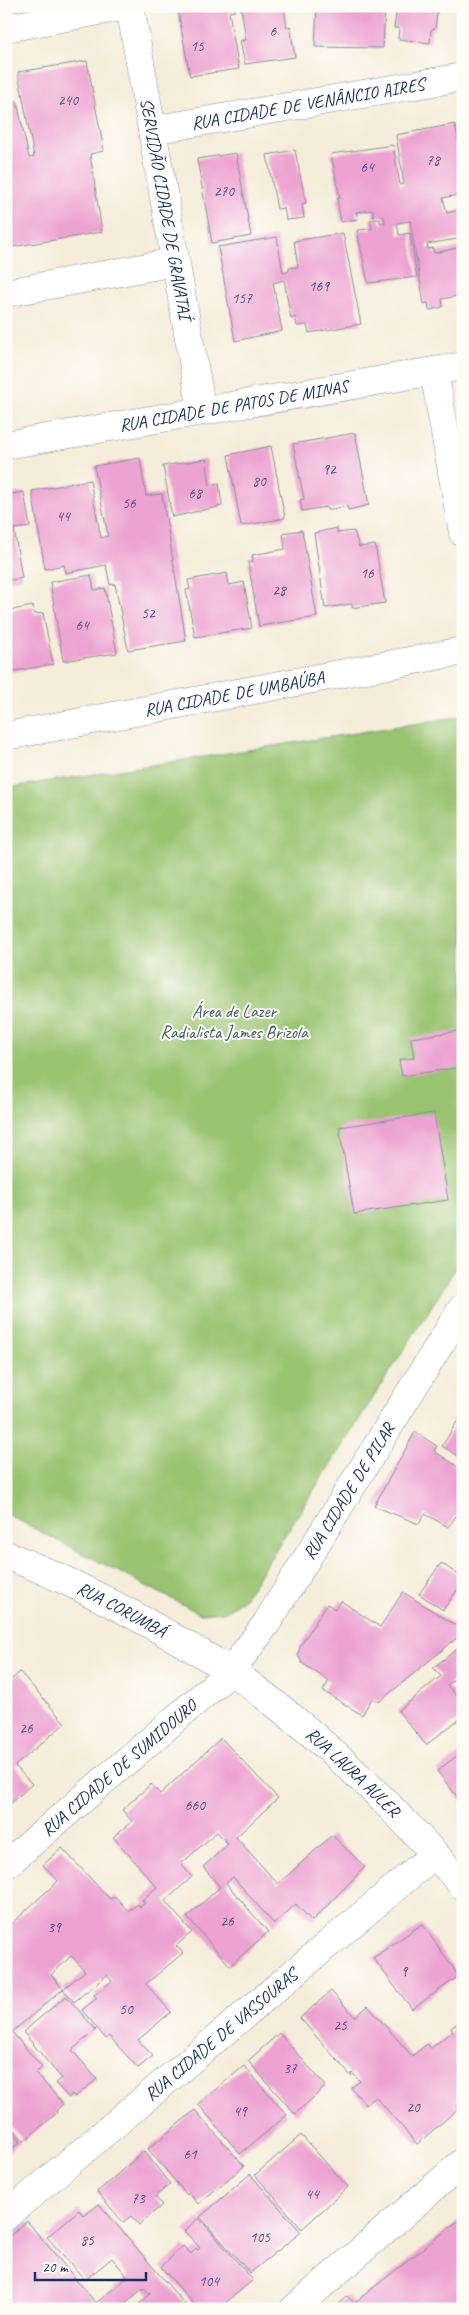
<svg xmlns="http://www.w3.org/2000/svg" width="469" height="2315" font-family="Caveat,sans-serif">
<rect width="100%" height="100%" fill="#fdfcf7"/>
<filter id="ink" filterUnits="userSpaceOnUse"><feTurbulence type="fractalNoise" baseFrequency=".02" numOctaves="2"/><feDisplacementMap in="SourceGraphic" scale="10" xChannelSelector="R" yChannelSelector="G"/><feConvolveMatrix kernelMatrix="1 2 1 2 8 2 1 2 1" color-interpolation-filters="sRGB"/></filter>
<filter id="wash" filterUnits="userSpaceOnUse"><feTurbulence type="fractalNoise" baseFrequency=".0096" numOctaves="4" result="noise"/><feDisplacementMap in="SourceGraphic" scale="20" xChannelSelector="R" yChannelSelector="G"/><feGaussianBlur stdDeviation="1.12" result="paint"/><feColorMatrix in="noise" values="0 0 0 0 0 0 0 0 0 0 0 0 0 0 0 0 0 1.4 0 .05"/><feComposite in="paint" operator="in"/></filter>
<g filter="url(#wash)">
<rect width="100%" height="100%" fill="#f5edd9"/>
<path fill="#99c370" stroke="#5a7967" d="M463 716V1255L446 1284 244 1599 224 1612 201 1614 6 1514V788Z"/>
<g id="blocks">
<g fill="#eda3d1" fill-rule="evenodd">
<path d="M177 6H234L235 11 229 12 239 69 190 76Z"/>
<path d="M241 6H284L287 28 290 26 295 57 245 64 240 41 246 40Z"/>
<path d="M317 6H385L383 48 315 47Z"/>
<path d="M397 6H438L435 28 431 30 430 43 398 39 399 28H394Z"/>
<path d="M87 61 104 151 90 154 102 232 6 248V103L17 101 29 158 34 157 18 72Z"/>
<path d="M455 124 463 164V194L443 198 447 213 463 209V238L427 244 428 249 433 248 434 253 462 247 463 295 442 299 443 307 429 310 428 303 424 304 410 221 397 223 399 235 410 233 417 277 368 283 357 230 372 229 370 220 380 219V223H385L384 216 373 217V210L356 212 358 219 341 222 337 199 340 198 331 154 393 145 400 185 404 184 396 135Z"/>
<path d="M295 150 306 203 302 204 304 218 286 220 284 208 277 209 267 155Z"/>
<path d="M236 153 251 236 212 243 197 159Z"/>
<path d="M343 233 361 324 309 333 307 325 297 326 295 317 291 319 284 280 273 283 282 331 235 341 218 247 277 237 283 273 289 271V268L298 267 294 241Z"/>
<path d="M355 433 369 505 348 510 347 506 327 510 326 507 302 511 300 500 304 499 293 444Z"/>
<path d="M271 446 285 518 241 526 228 455Z"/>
<path d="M140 458 146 496 162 494 186 641 128 650 115 584 110 585 106 565 66 573 64 565 45 569 32 491 90 480 101 538 108 536 94 466Z"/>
<path d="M206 459 210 485 219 483 222 506 172 517 163 466Z"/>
<path d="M24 492 30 527 14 529 22 578 6 581V495Z"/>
<path d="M337 528V533L354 531 359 547 375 545 385 603 352 608V604L325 608 314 533Z"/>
<path d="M302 530 317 617 259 626 248 562H253L252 555 285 549 283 533Z"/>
<path d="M227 573 229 585 244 582 252 628 195 637 186 590 190 589 188 580Z"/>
<path d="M91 575 94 590 105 588 117 653 63 661 50 582Z"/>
<path d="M33 606 34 614 43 613 53 664 6 673V611Z"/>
<path d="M458 1031 463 1067 402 1076 399 1060 414 1058 411 1038Z"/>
<path d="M434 1113 448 1200 354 1214 339 1127Z"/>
<path d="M463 1412V1459L442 1446Z"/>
<path d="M415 1432 437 1446 434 1451 463 1470V1515L461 1514 459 1518 456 1516 448 1527 425 1514 419 1524 374 1506Z"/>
<path d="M441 1563 463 1578V1582L443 1610 419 1594Z"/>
<path d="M403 1592 463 1630V1633L379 1702 372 1698 362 1715 323 1691 329 1681 302 1663 298 1655 300 1646 327 1604 335 1609 341 1601 380 1627Z"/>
<path d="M458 1648 463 1653V1672L447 1685 463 1703V1716L426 1745 398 1711 441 1676 433 1668Z"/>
<path d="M20 1672 65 1723 15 1766 32 1784 6 1808V1684Z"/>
<path d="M221 1738 278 1798 236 1837 278 1884 332 1835 365 1867 312 1921 296 1904 274 1924 233 1877 226 1883 268 1932 230 1966 187 1917 220 1887 203 1867 228 1844 217 1832 181 1864 192 1877 165 1901 192 1932 176 1946 183 1953 146 1984 171 2012 138 2040 153 2056 138 2068 109 2036 106 2039 82 2010 97 1998 94 1995 112 1981 107 1975 74 2002 63 1989 12 2032 6 2026V1923L9 1926 58 1881 43 1865 62 1848 110 1899 115 1896 128 1911 138 1904 140 1907 145 1903 142 1900 157 1887 113 1837 132 1821 122 1810 151 1784 160 1794ZM71 1956 85 1971 63 1989 51 1975Z"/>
<path d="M463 1751V1804L437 1771Z"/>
<path d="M422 1924 459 1976 412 2009 373 1958Z"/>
<path d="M331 1991 355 2017 368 2006 412 2056 427 2044 431 2048 453 2031 451 2028 463 2019V2101L456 2107 458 2109 417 2144 376 2097 366 2105 351 2088 360 2081 352 2073 351 2076 300 2018Z"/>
<path d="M66 1996 96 2030 72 2050 97 2079 75 2097 72 2094 69 2098 55 2083 61 2078 23 2032Z"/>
<path d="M12 2032 42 2067 36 2073 63 2104 56 2111 57 2113 24 2141 6 2121V2037Z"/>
<path d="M279 2033 326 2086 295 2114 248 2061Z"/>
<path d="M244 2066 287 2115 240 2154 198 2104Z"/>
<path d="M195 2110 244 2166 198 2204 189 2193 187 2195 148 2149Z"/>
<path d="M6 2126 20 2142 6 2153Z"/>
<path d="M301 2135 348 2187 302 2229 255 2175Z"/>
<path d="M144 2151 170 2184 155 2197 162 2205 139 2225 131 2216 123 2222 97 2192Z"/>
<path d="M250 2174 301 2232 250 2273 200 2217Z"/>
<path d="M99 2204 170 2287 189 2309H134L150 2294 144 2288 118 2309H101L96 2303 128 2277 112 2258 85 2280 47 2237 79 2210 84 2216Z"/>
<path d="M463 2217V2309H339L336 2306 347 2296 354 2303Z"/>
<path d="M199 2218 253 2280 218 2309H198L161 2267 183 2246 191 2254 196 2248 198 2250 200 2248 184 2231Z"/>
<path d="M27 2221 96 2303 89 2309H6V2239Z"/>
</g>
</g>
</g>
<g filter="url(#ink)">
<use href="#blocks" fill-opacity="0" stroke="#888e9c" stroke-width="1"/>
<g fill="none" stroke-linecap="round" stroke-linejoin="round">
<g stroke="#888e9c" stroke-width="29">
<g id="minor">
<path id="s1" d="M130 6 202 411"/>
<path d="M6 28 127 6"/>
<path id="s2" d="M152 130 463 77"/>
<path d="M6 293 175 262"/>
<path id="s3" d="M6 2216 435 1854"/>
<path d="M294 2309 463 2162"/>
</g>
</g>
<g stroke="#888e9c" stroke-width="29">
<g id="tertiary">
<path d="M434 371 463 533"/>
<path id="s4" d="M6 445 463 366"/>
<path id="s5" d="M6 736 463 651"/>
<path id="s6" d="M6 1555C65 1578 121 1607 176 1639 195 1650 214 1660 232 1672 318 1732 394 1806 463 1886"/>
<path id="s7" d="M6 1865 231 1671 266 1624 463 1307"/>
</g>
</g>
<use href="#minor" stroke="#fff" stroke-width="28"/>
<use href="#tertiary" stroke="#fff" stroke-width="28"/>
</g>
</g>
<g text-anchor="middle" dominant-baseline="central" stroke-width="4" stroke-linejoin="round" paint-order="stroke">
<g font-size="15" fill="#504c7b">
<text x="273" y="31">6</text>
<text x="197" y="46">15</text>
<text x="68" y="100">240</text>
<text x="433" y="160">78</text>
<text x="367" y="167">64</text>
<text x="224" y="191">270</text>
<text x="319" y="286">169</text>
<text x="242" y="298">157</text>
<text x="329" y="469">92</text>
<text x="259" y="481">80</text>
<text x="195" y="493">68</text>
<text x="129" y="503">56</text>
<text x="63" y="516">44</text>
<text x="367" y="573">16</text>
<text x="279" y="590">28</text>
<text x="148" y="613">52</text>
<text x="82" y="625">64</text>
<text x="26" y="1728">26</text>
<text x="195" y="1805">660</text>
<text x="227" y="1921">26</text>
<text x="54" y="1927">39</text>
<text x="404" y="1971">9</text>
<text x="126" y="2009">50</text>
<text x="340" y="2025">25</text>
<text x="290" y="2068">37</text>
<text x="413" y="2107">20</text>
<text x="240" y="2111">49</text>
<text x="190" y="2154">61</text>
<text x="312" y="2194">44</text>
<text x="138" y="2198">73</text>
<text x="260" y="2237">105</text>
<text x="87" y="2240">85</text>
<text x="209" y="2281">104</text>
</g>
<g font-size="18" fill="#1b2f5e" stroke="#fdfcf7">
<text stroke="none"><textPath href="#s2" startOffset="158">RUA CIDADE DE VENÂNCIO AIRES</textPath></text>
<text stroke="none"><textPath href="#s1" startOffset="206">SERVIDÃO CIDADE DE GRAVATAÍ</textPath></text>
<text stroke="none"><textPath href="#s4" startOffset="231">RUA CIDADE DE PATOS DE MINAS</textPath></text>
<text stroke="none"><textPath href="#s5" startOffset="232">RUA CIDADE DE UMBAÚBA</textPath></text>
<text stroke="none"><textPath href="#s7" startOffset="512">RUA CIDADE DE PILAR</textPath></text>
<text stroke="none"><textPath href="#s6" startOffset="128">RUA CORUMBÁ</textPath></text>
<text stroke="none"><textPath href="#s7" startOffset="149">RUA CIDADE DE SUMIDOURO</textPath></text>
<text stroke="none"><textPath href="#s6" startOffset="412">RUA LAURA AULER</textPath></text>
<text stroke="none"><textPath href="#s3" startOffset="281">RUA CIDADE DE VASSOURAS</textPath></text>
</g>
<g font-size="18" fill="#415b63" stroke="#fdfcf7">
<text x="234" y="1011">Área de Lazer<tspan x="234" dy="21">Radialista James Brizola</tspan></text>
</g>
</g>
<rect width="469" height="2315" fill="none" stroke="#fdfcf7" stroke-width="25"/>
<path d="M35 2272v8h111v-8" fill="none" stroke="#1b2f5e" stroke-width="2.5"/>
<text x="42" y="2272" font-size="15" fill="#1b2f5e" stroke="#fdfcf7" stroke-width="4" paint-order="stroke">20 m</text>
</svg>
